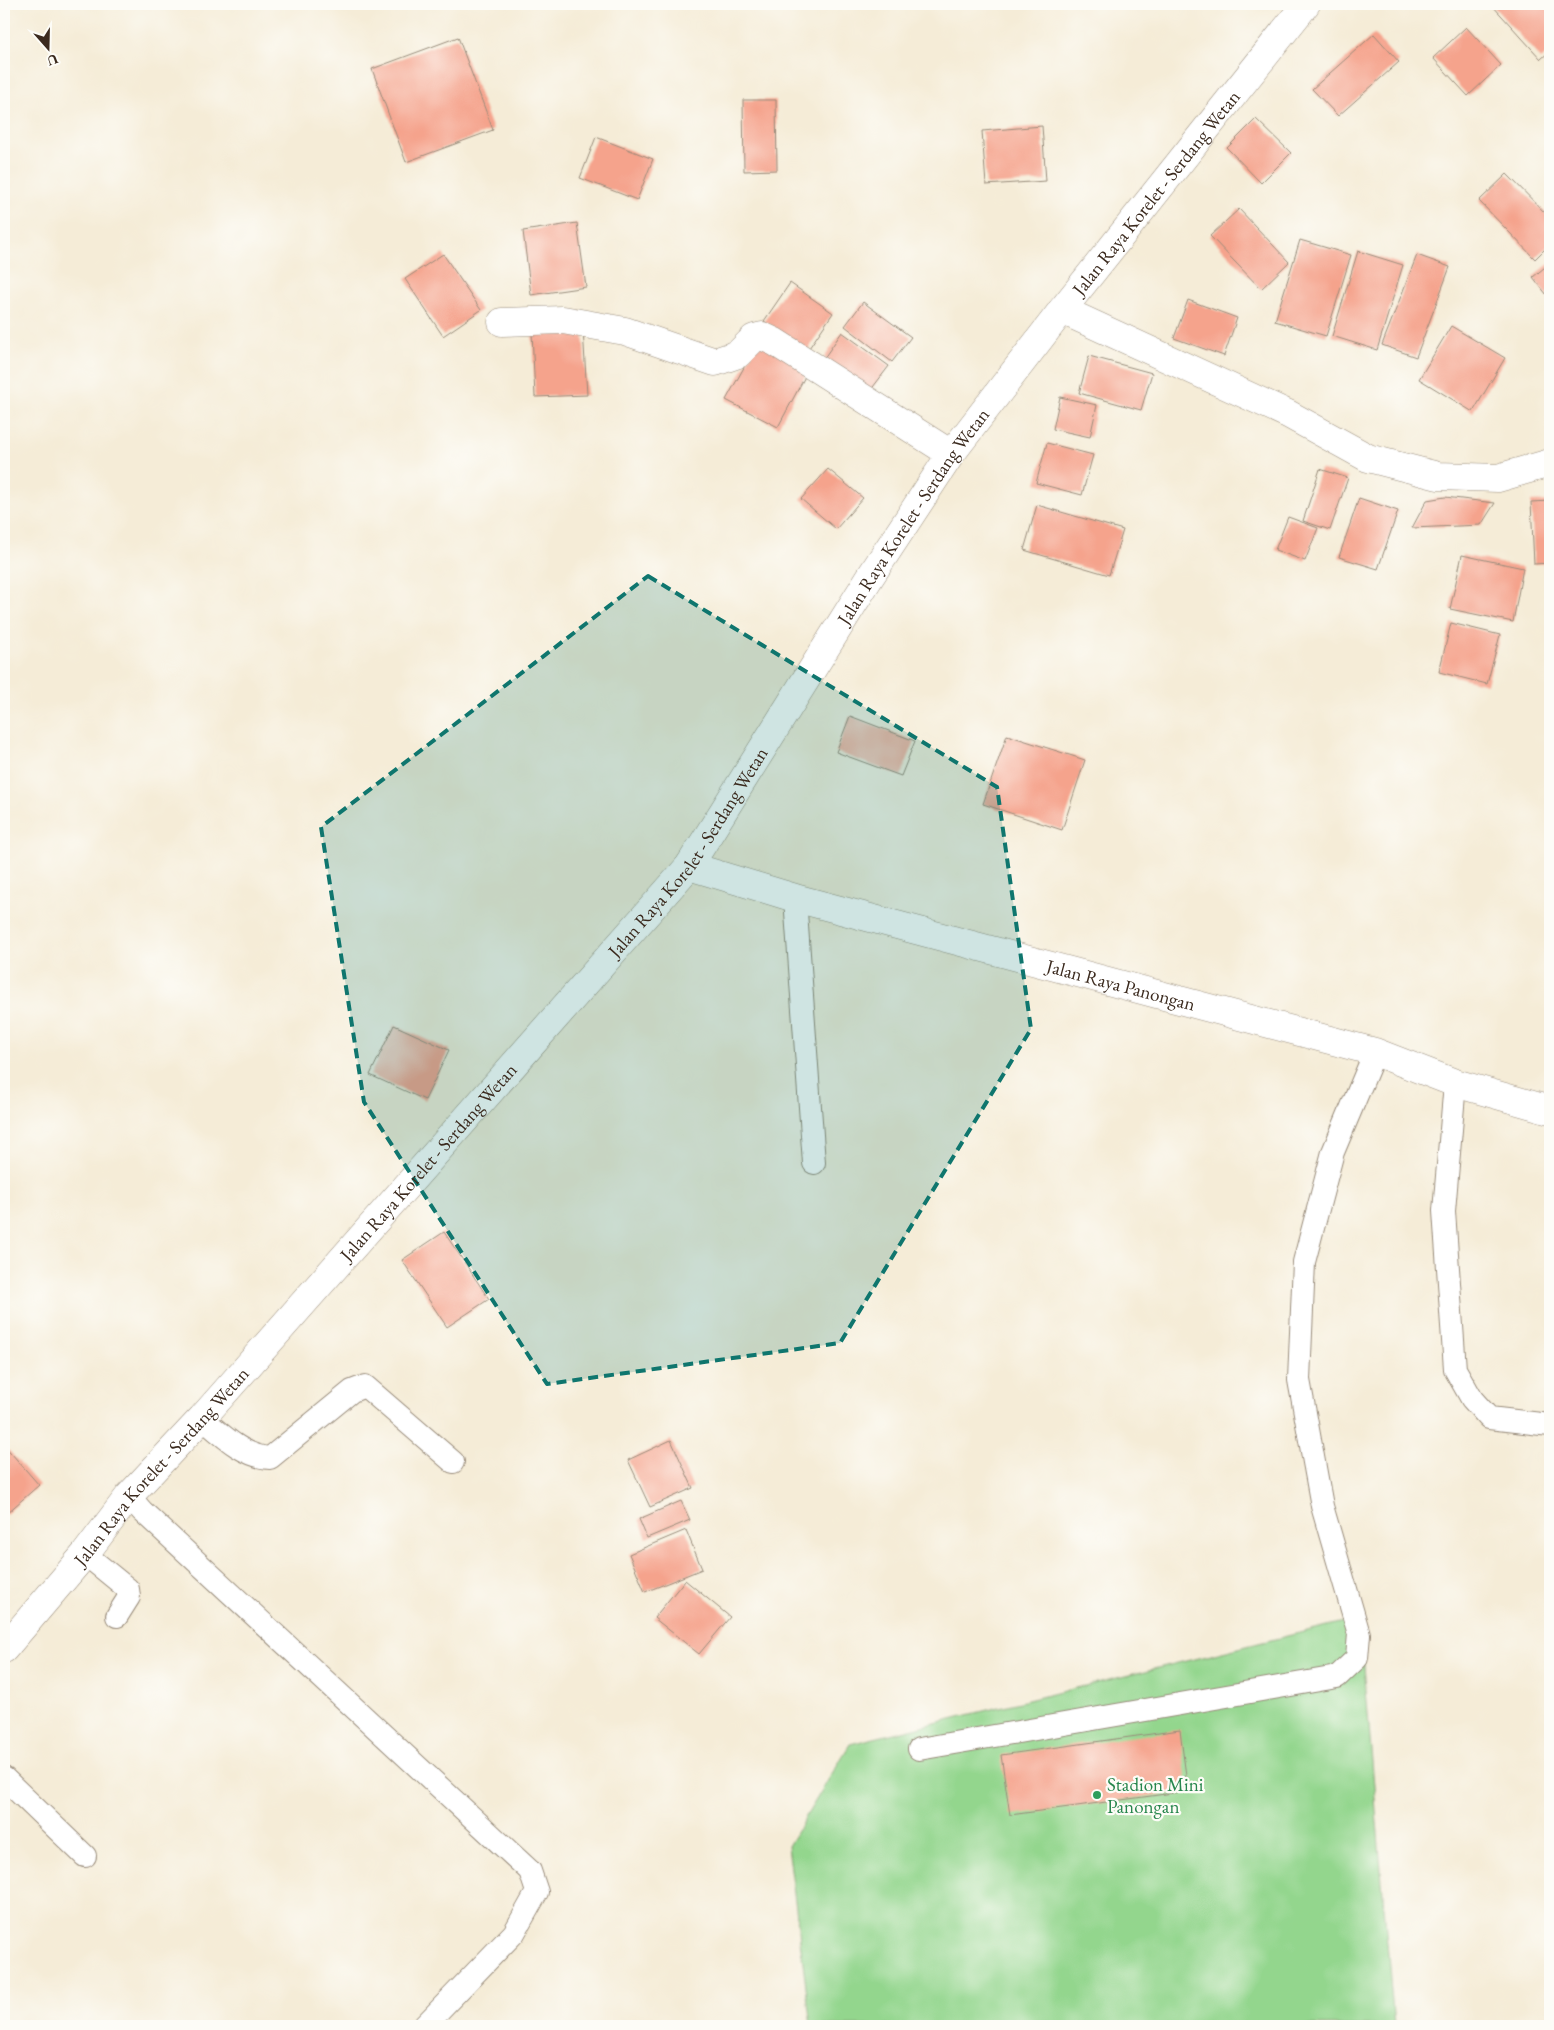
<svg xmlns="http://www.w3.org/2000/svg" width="1554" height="2030" font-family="'EB Garamond',serif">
<rect width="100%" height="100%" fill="#fdfcf7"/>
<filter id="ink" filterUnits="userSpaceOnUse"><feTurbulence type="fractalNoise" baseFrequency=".02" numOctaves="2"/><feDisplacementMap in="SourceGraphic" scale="10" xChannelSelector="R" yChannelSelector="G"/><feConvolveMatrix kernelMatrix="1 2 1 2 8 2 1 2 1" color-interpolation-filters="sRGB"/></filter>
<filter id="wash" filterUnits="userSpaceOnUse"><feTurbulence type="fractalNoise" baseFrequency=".0096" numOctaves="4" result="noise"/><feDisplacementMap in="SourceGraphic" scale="20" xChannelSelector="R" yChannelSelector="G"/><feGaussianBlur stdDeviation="1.12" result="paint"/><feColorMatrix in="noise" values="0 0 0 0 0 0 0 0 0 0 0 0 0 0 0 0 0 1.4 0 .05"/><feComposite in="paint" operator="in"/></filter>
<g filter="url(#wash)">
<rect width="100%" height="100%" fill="#f5ecd7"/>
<path fill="#93d68d" stroke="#678056" d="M1360 1618 1394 2026H811L788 1846 850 1744Z"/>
<g id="blocks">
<g fill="#f5a38c">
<path d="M1491 4H1550V51L1541 59Z"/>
<path d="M1466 27 1501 65 1468 96 1433 58Z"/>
<path d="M1374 34 1399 62 1338 116 1312 89Z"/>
<path d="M458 37 493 130 406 162 372 69Z"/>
<path d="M743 100H776L777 170 744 171Z"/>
<path d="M1256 119 1291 153 1261 183 1227 148Z"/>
<path d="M1042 126 1046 181 986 185 982 131Z"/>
<path d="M596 137 653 159 637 200 580 178Z"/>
<path d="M1507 174 1550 218V244L1535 259 1479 201Z"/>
<path d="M1239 209 1289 262 1261 289 1210 236Z"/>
<path d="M577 223 586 287 531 295 523 231Z"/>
<path d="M1300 240 1351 255 1326 336 1275 321Z"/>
<path d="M1358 251 1403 265 1377 350 1332 336Z"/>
<path d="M443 254 481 310 443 336 405 279Z"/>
<path d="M1417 255 1450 267 1416 357 1382 345Z"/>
<path d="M1550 263V299L1533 277Z"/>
<path d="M790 283 833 313 807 351 764 321Z"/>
<path d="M1188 300 1237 318 1224 356 1174 338Z"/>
<path d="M863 302 911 337 892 362 845 326Z"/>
<path d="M1451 326 1505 358 1473 412 1419 379Z"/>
<path d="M583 329 587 395 535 397 532 332Z"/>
<path d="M842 332 889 366 870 391 824 358Z"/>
<path d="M758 342 809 369 778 427 726 400Z"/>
<path d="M1089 356 1152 373 1141 410 1079 393Z"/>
<path d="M1060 397 1097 405 1090 437 1053 429Z"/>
<path d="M1047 443 1093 455 1082 495 1036 483Z"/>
<path d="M828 469 863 498 836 529 801 499Z"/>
<path d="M1320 469 1348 478 1330 530 1303 521Z"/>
<path d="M1445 497 1495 503 1481 525 1412 528 1427 500Z"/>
<path d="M1359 498 1398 511 1378 569 1339 557Z"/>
<path d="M1550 501V563L1534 564 1531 502Z"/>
<path d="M1037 505 1123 530 1109 575 1024 550Z"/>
<path d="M1288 517 1318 528 1305 561 1275 550Z"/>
<path d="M1462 555 1523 568 1513 622 1450 609Z"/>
<path d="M1451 623 1500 635 1487 684 1439 672Z"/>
<path d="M850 716 915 741 901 776 836 752Z"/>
<path d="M1007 735 1085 760 1062 830 983 804Z"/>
<path d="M394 1025 449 1050 425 1100 370 1075Z"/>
<path d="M444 1232 489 1299 447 1327 402 1260Z"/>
<path d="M671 1440 693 1488 650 1507 628 1460Z"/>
<path d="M4 1445 39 1485 6 1514 4 1511Z"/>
<path d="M681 1501 690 1520 647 1538 639 1519Z"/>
<path d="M686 1530 702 1569 645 1592 629 1554Z"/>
<path d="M685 1580 730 1617 699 1654 654 1618Z"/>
<path d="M1180 1730 1188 1791 1010 1815 1001 1755Z"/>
</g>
</g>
</g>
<g filter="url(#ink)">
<use href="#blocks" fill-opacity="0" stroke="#988b7a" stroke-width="1"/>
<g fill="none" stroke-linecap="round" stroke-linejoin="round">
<g stroke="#988b7a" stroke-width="24">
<g id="service">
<path d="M795 898 814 1163"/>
<path d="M1455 1083 1444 1211 1455 1369 1472 1399 1489 1418 1550 1425"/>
<path d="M202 1418C221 1434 244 1457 270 1458L352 1391 365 1386 453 1462"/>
<path d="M129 1496 142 1511 530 1871 537 1892 514 1933 424 2026"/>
<path d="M85 1554 128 1589 129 1597 117 1616"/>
<path d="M919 1749 1337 1677 1357 1658 1359 1634 1322 1506 1299 1380 1304 1262 1333 1152 1375 1052"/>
<path d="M4 1778 85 1856"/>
</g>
</g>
<g stroke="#988b7a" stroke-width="29">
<g id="minor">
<path d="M1062 310 1288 414 1368 458 1438 476 1498 478 1550 463"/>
<path d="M502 322 563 320 625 331 715 362 738 354 754 338 762 336 775 342 951 454"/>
</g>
</g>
<g stroke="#988b7a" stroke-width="29">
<g id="secondary">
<path id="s1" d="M689 866 795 898 1375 1052 1455 1083 1550 1110"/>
</g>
</g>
<g stroke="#988b7a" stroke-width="29">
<g id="primary">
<path id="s2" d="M4 1649 85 1554 129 1496 202 1418 689 866 870 577 951 454 1062 310 1306 4"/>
</g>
</g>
<use href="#service" stroke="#fff" stroke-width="22"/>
<use href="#minor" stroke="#fff" stroke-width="28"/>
<use href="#secondary" stroke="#fff" stroke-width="28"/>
<use href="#primary" stroke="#fff" stroke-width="28"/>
</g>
</g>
<path fill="#0f766e" fill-opacity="0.2" stroke="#0f766e" stroke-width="4" stroke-dasharray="10 6" stroke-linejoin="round" d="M648 576 997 787 1031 1029 840 1343 547 1384 364 1102 321 827Z"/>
<circle fill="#2e9e5b" stroke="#fdfcf7" stroke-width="2" cx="1097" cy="1795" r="5"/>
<g text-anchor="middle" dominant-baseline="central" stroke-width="4.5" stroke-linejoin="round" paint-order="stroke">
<g font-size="19" fill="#3b2a1e" stroke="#fdfcf7">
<text stroke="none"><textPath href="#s2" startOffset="1861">Jalan Raya Korelet - Serdang Wetan</textPath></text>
<text stroke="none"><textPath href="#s2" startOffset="1456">Jalan Raya Korelet - Serdang Wetan</textPath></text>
<text stroke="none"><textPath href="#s2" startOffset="1051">Jalan Raya Korelet - Serdang Wetan</textPath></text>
<text stroke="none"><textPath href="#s1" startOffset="448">Jalan Raya Panongan</textPath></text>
<text stroke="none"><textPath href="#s2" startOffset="646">Jalan Raya Korelet - Serdang Wetan</textPath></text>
<text stroke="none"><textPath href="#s2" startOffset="241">Jalan Raya Korelet - Serdang Wetan</textPath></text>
</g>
<g font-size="19" fill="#27864d" stroke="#fdfcf7" text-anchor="start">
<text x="1107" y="1784">Stadion Mini<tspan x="1107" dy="22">Panongan</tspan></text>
</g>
</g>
<rect width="1554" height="2030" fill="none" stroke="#fdfcf7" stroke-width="20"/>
<g transform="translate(48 48) rotate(160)" stroke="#fdfcf7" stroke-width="4" paint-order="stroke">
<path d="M0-4L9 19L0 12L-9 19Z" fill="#3b2a1e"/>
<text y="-8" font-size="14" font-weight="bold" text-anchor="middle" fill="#3b2a1e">U</text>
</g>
</svg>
